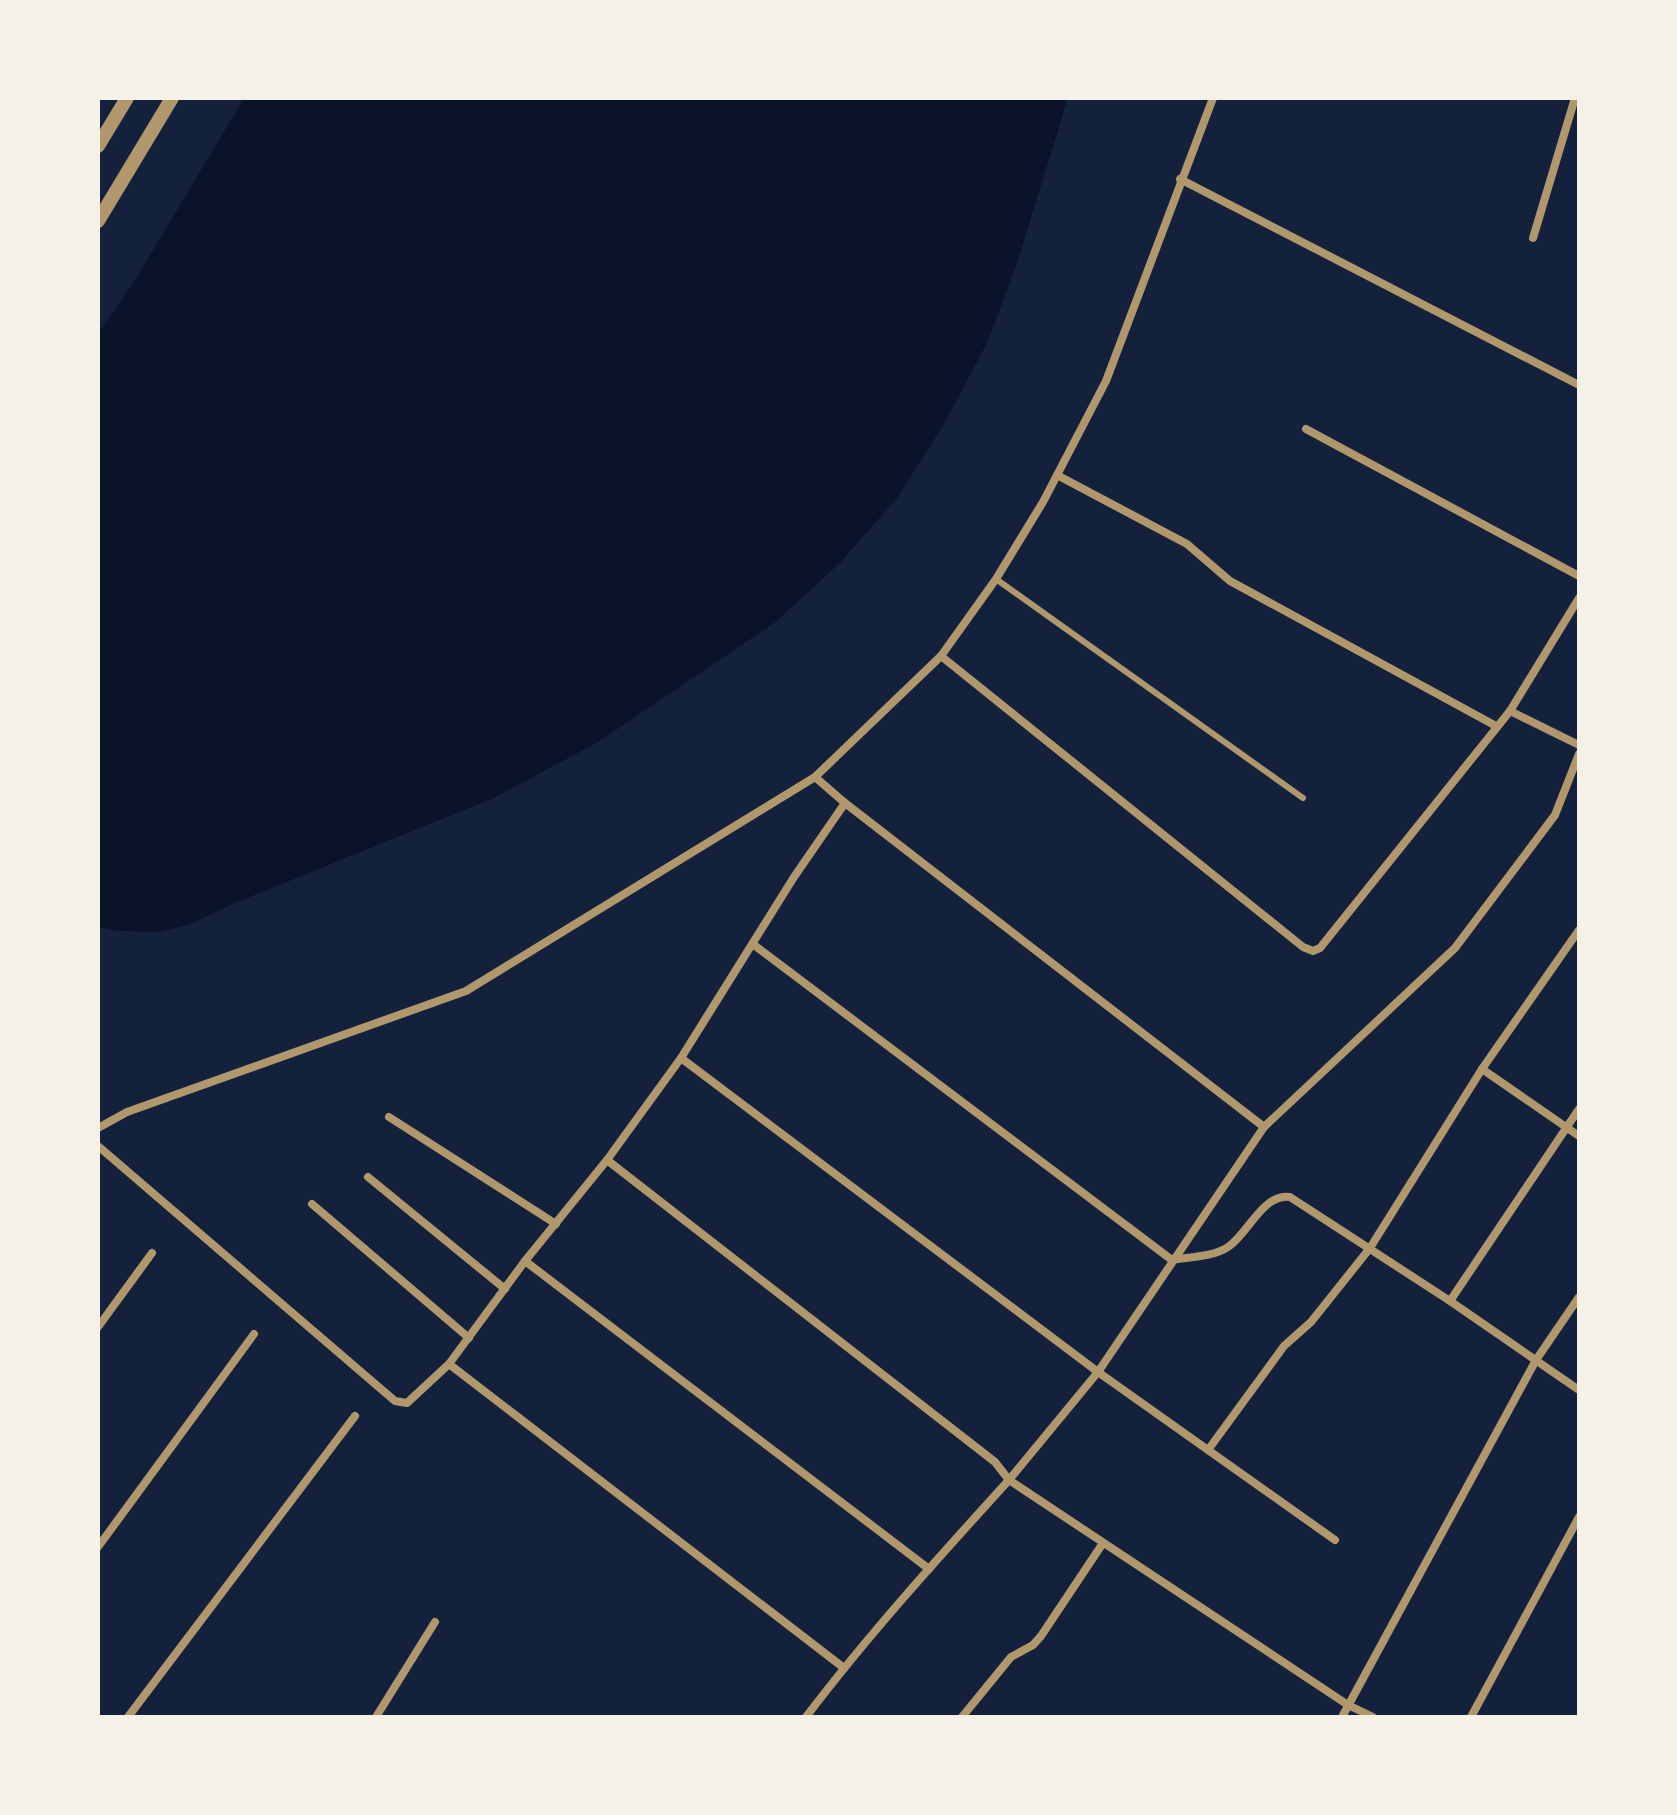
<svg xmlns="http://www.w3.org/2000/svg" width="1677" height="1815" font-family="'Noto Sans',sans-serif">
<rect width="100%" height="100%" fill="#14213d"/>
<path fill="#0b132b" d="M244 98H1068L1017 263 988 341 944 424 897 498 840 563 773 624 598 742 494 798 235 903 188 925 157 932 119 931 98 927V334L137 277Z"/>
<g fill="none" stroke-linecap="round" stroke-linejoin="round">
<path stroke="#b1986c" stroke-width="6" d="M996 579 1303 798"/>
<g stroke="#b1986c" stroke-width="8">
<path d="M1180 179 1579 385"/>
<path d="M1533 238 1575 98"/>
<path d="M1306 429 1579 576"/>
<path d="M1057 475 1187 544 1230 581 1496 726"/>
<path d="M1579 598 1510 711 1579 745"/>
<path d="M941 656 1303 947 1313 951 1320 948 1510 711"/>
<path d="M845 803 1264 1127"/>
<path d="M754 945 1172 1260C1189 1257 1213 1257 1228 1247 1248 1234 1263 1193 1290 1197L1450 1301"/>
<path d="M681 1058 1098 1372 1335 1540"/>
<path d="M1482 1069 1579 1136"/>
<path d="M1579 1109 1450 1301 1579 1390"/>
<path d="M389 1117 556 1224"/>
<path d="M98 1128 127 1112 466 991 815 777 941 656 996 579 1043 502 1106 381 1213 98"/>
<path d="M98 1146 395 1401 407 1403 449 1364 525 1261 607 1160 681 1058 794 877 845 803 815 777"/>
<path d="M607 1160 995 1462 1009 1480 1098 1372 1264 1127 1455 948 1555 815 1579 754"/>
<path d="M368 1177 505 1289"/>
<path d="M312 1204 469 1338"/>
<path d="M525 1261 929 1569"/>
<path d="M98 1327 152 1253"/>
<path d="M449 1364 844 1668"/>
<path d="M1208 1450 1284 1346 1311 1322 1370 1248 1482 1069 1579 930"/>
<path d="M98 1547 254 1334"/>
<path d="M128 1717 355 1416"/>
<path d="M376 1717 435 1622"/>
<path d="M806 1717C869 1634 939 1557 1009 1480L1348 1705 1373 1717"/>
<path d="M962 1717 1011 1657 1033 1645 1041 1636 1103 1543"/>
<path d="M1342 1717 1536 1360 1579 1297"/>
<path d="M1471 1717 1579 1517"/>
</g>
<g stroke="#b1986c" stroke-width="14">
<path d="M98 146 127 98"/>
<path d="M98 221 172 98"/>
</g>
</g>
<rect width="1677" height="1815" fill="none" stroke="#f6f1e7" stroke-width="200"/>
</svg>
